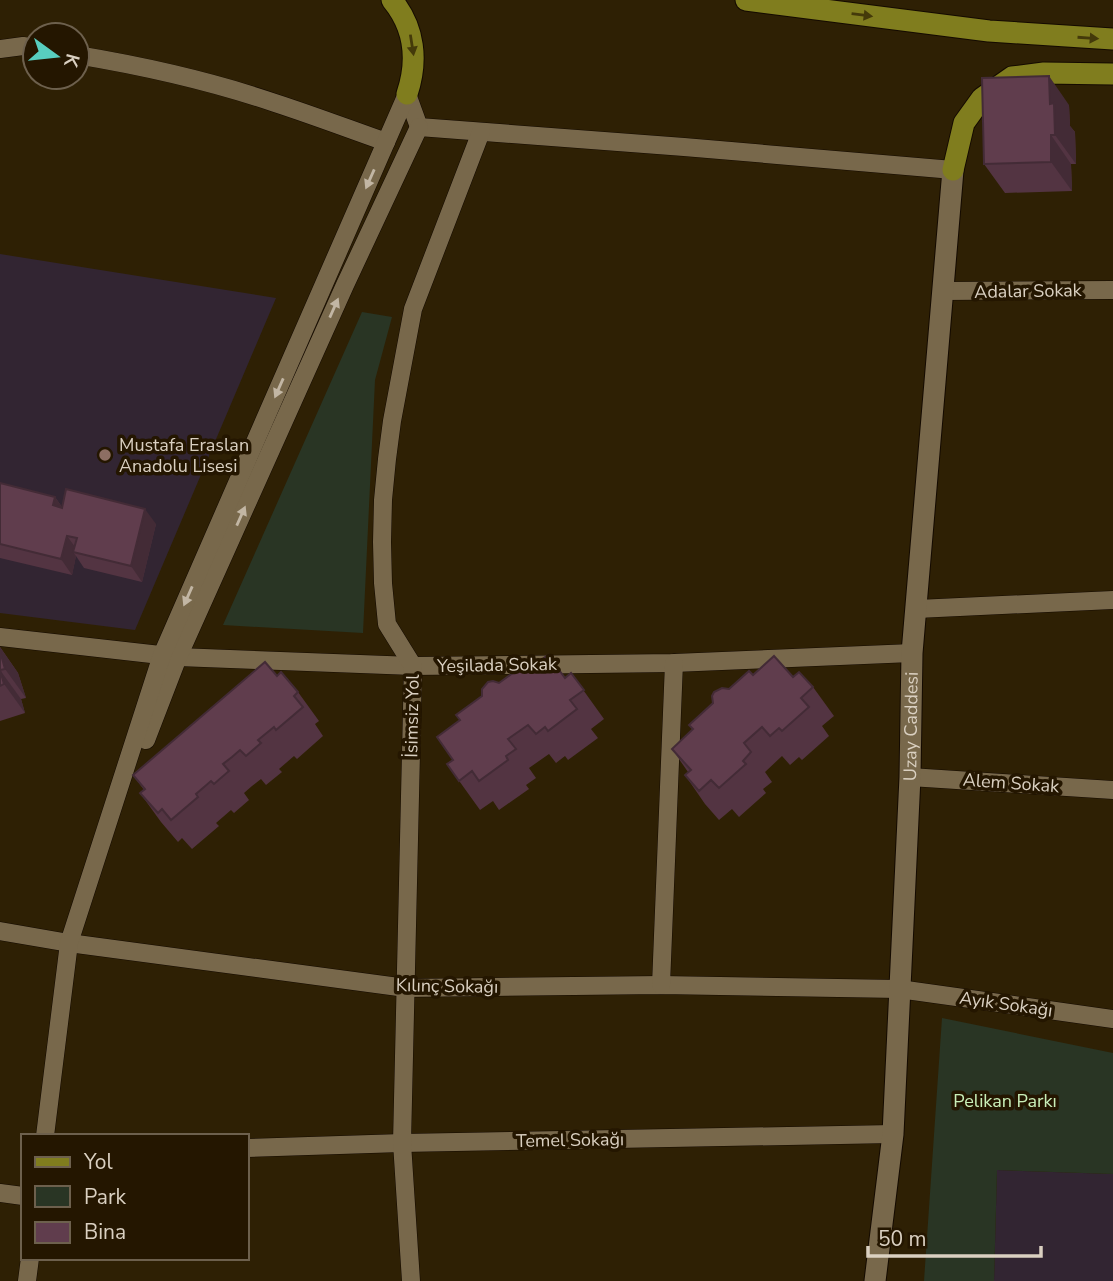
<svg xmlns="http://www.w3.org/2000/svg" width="1113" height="1281" font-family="'Nunito Sans',sans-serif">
<rect width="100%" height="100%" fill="#2e2004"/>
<g fill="#322532">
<path d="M0 254 276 298 135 630 0 613Z"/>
<path d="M997 1170 1113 1174V1281H994Z"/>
</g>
<g fill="#293524">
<path d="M362 312 392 317 375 380 363 633 223 625Z"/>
<path d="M942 1018 1113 1053V1174L997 1170 994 1281H924Z"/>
</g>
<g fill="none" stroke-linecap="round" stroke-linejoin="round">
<g stroke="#140a00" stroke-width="19">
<g id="minor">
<path d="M0 49 23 46 35 48"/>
<path d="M77 55C143 66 211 81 275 103 312 115 349 129 386 142"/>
<path d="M407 94 419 127 684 147 953 170"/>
<path d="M943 291 1113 290"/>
<path d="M917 609 1113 600"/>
<path d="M0 637 178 657 413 666 674 663 912 653"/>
<path d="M146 740 178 657 345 285 419 127"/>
<path d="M910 777 1113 790"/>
<path d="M0 931 69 943 406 988 661 985 899 989 1113 1019"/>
<path d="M661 985 674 663"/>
<path d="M45 1136 69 943 162 655 407 94"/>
<path d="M247 1148 402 1143 893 1134"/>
<path d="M0 1193 23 1196"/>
<path d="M27 1281 30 1258"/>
<path d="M411 1281 402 1143 413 666 387 624 383 583 382 542 383 500 387 459 392 421 413 309 481 132"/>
</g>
</g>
<g stroke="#140a00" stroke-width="23">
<g id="secondary">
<path id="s1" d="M875 1281 893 1134 910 777 912 653 953 170"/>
</g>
</g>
<g stroke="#140a00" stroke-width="23">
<g id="primary">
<path d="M392 0C415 28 418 61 407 94"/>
<path d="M746 0 989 31 1113 39"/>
<path d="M953 170 964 123 982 98 1012 77 1044 73 1113 74"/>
</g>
</g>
<use href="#minor" stroke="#78684b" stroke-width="18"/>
<use href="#secondary" stroke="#78684b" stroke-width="21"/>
<use href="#primary" stroke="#807d1e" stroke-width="21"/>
</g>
<g fill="#533442">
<path d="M1069 105 1070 126 1075 132 1076 164H1071L1072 191 1005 193 984 164Z"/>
<path d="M0 483 55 497 62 507 156 524 142 582 84 568 76 556 72 575 0 558Z"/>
<path d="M0 647 18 673 26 698 21 699 25 713 0 721Z"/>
<path d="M525 672 565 678 571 673 604 719 591 729 598 738 568 760 565 756 556 763 549 754 529 768 536 778 526 785 529 789 499 810 493 801 480 810 447 764 453 760 460 720 499 683Z"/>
<path d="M753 675 793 677 813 687 834 716 822 726 829 736 802 760 799 757 790 765 782 756 765 772 772 782 763 789 766 793 739 817 732 809 719 820 705 804 685 775 688 772 672 749 693 730 689 725 729 689Z"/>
<path d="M277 676 298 692 319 721 315 724 323 736 297 759 294 756 279 769 282 772 266 785 261 779 252 786 244 793 249 800 234 813 231 810 216 823 219 826 192 849 182 838 178 842 161 822 140 793 144 790 133 775Z"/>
</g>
<g fill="#432b36">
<path d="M1049 76 1069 105 1070 126 1075 132 1076 164 1055 135 1050 104Z"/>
<path d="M1051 135 1071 164 1072 191 1051 162Z"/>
<path d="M55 497 66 513 53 505Z"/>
<path d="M145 509 156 524 142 582 131 566Z"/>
<path d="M67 536 78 551 73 552 76 556 72 575 61 559Z"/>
<path d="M0 647 18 673 26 698 5 669 0 657Z"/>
<path d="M0 670 21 699 25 713 4 684Z"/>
</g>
<g fill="#603d4d" stroke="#432b36" stroke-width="2">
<path d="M1049 76 1050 104 1054 103 1055 135H1051V162L984 164 982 78Z"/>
<path d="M0 483 55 497 53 505 62 508 66 489 145 509 131 566 73 552 77 538 67 536 61 559 0 544Z"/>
<path d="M0 651 5 669 0 670 4 684 0 686Z"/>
<path d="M548 655 565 678 571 673 584 690 570 700 577 709 548 731 545 727 536 734 528 725 508 739 516 749 506 756 508 760 479 781 472 771 459 781 447 764 453 760 437 737 460 720 456 715 482 696V689L488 682 493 681 499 683 521 667 525 672Z"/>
<path d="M774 656 793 677 799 672 813 687 801 698 809 707 782 731 779 728 770 736 762 727 744 743 751 752 743 761 746 764 719 788 711 780 699 791 685 775 691 770 672 749 693 729 689 725 713 703 712 696 714 692 722 688 729 689 749 671 753 675Z"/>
<path d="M265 662 277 676 281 672 298 692 294 696 303 707 276 730 274 727 258 740 261 743 246 756 240 750 232 757 223 764 229 771 214 784 211 781 196 794 198 797 171 820 162 809 158 813 140 793 145 789 133 775Z"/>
</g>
<defs><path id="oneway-solid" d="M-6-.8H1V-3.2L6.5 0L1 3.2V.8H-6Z" transform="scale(1.75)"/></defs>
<g fill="#443a0a">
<use href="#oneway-solid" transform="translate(862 15) rotate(7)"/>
<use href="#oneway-solid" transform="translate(1088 38) rotate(4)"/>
<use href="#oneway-solid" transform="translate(412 45) rotate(81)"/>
</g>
<g fill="#c2b6a4">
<use href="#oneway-solid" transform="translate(370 179) rotate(114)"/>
<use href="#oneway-solid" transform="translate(334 308) rotate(-66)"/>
<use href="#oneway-solid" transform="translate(279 388) rotate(114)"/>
<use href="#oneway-solid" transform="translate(241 516) rotate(-66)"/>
<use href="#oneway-solid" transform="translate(188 596) rotate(114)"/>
</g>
<circle fill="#8d6e63" stroke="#241600" stroke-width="2.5" cx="105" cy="455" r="7"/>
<g text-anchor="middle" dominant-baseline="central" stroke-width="7" stroke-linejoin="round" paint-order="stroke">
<g font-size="18" fill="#dad0c1" stroke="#241600">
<text transform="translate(1028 291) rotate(-1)">Adalar Sokak</text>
<text transform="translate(497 665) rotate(-1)">Yeşilada Sokak</text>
<text transform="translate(412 716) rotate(-89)">İsimsiz Yol</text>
<text stroke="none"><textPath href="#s1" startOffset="556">Uzay Caddesi</textPath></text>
<text transform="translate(1011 783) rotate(4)">Alem Sokak</text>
<text transform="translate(447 986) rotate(1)">Kılınç Sokağı</text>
<text transform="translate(1006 1004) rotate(8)">Ayık Sokağı</text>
<text transform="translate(570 1140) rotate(-1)">Temel Sokağı</text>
</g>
<g font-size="18" fill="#dad0c1" stroke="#241600" text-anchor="start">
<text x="119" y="445">Mustafa Eraslan<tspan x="119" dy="21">Anadolu Lisesi</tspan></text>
</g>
<g font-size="18" fill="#c9efb8" stroke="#241600">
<text x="1005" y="1101">Pelikan Parkı</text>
</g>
</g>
<rect x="21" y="1134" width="228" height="126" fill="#241600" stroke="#6d604d" stroke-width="2"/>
<rect x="35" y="1157" width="35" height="10" fill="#807d1e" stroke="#6d604d" stroke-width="2"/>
<text x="84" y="1169" font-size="21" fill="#dad0c1">Yol</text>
<rect x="35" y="1186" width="35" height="21" fill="#293524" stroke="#6d604d" stroke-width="2"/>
<text x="84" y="1204" font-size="21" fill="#dad0c1">Park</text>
<rect x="35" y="1222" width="35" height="21" fill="#603d4d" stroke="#6d604d" stroke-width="2"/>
<text x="84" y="1239" font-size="21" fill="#dad0c1">Bina</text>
<g transform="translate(56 56) rotate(105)"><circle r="33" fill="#241600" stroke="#6d604d" stroke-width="2"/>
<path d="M0-5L12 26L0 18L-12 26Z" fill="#58cebf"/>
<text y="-10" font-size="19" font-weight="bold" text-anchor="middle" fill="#dad0c1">K</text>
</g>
<path d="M868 1246v10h173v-10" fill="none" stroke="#dad0c1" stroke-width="3.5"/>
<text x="878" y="1246" font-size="21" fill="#dad0c1" stroke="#241600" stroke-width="5" paint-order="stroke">50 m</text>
</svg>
